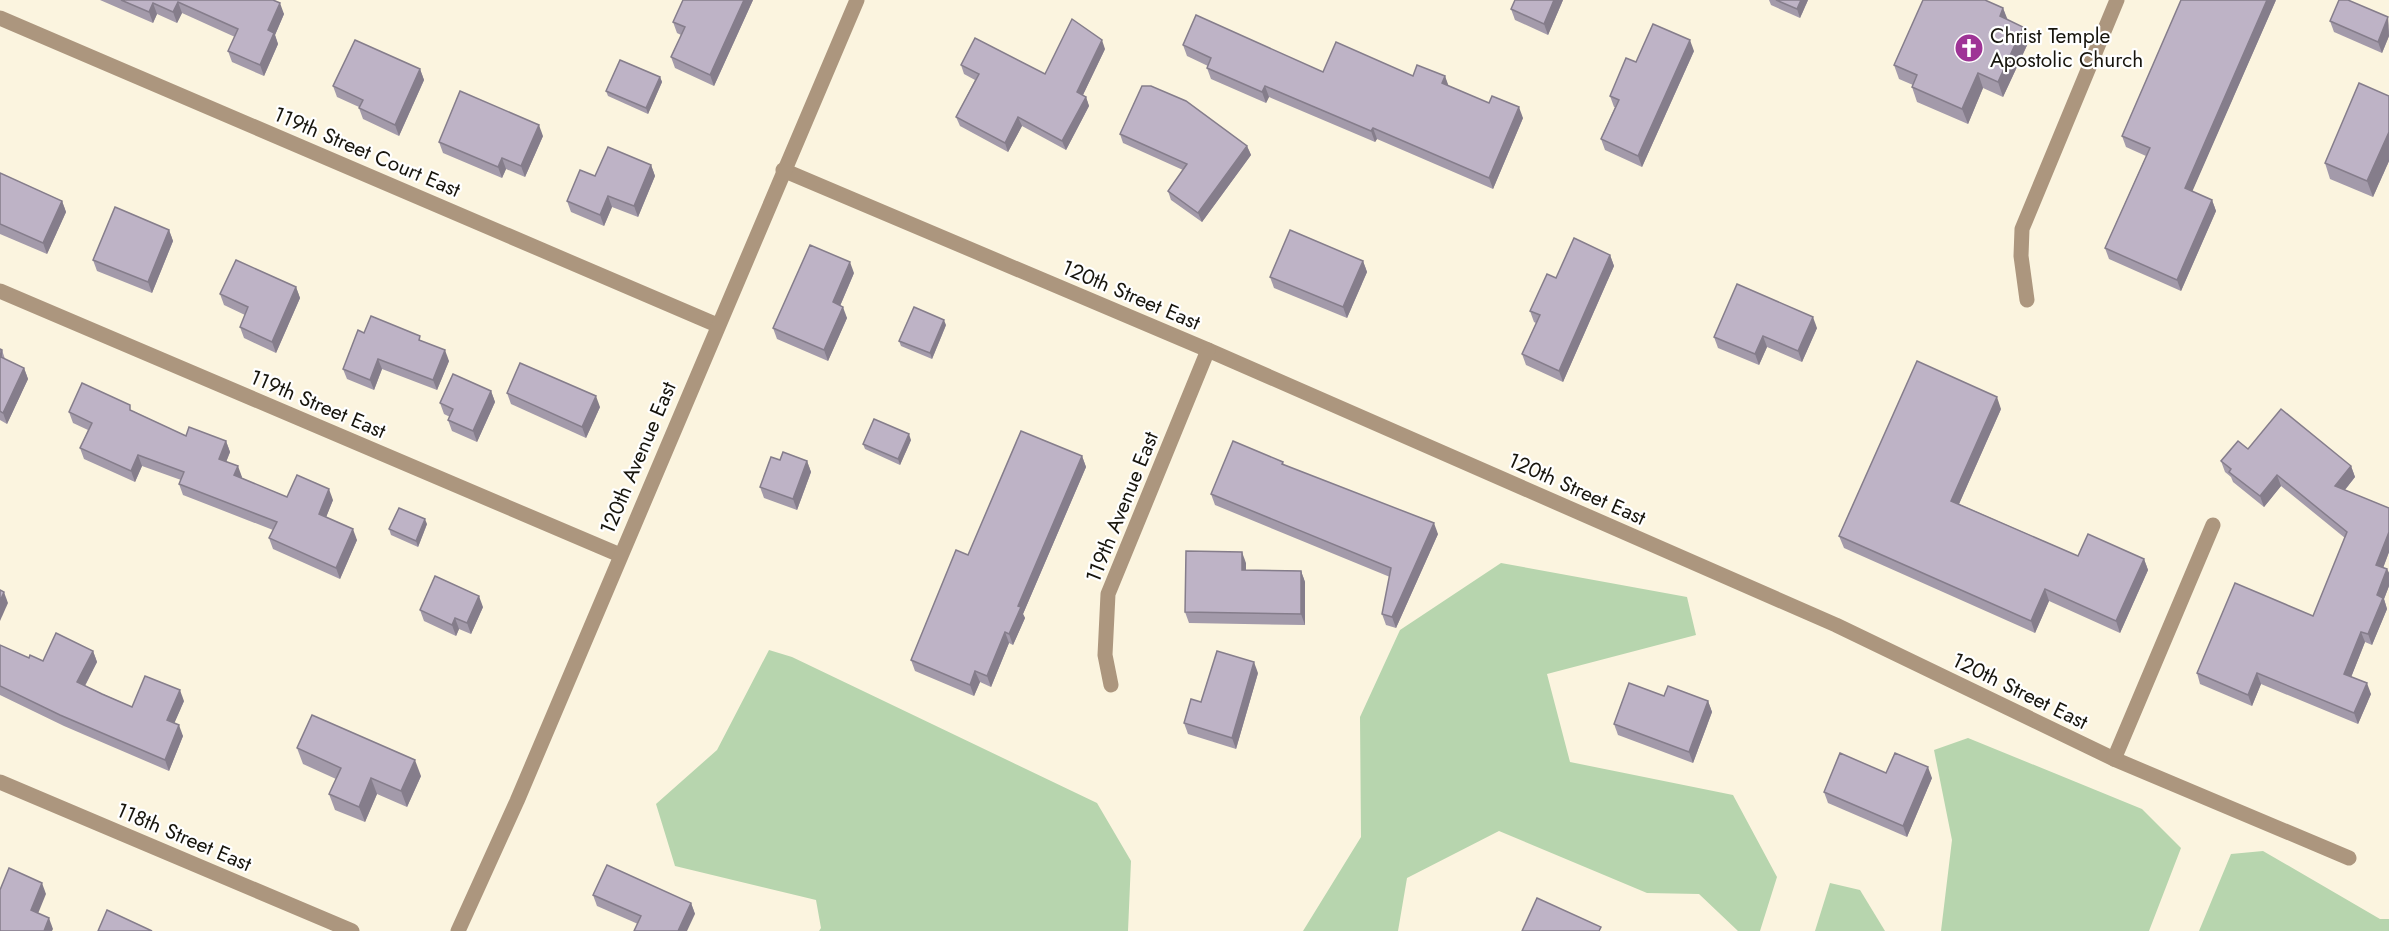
<svg xmlns="http://www.w3.org/2000/svg" width="2389" height="931" font-family="Jost,sans-serif">
<rect width="100%" height="100%" fill="#fbf4df"/>
<g fill="#b7d5ae">
<path d="M1501 563 1687 597 1696 635 1547 674 1570 762 1733 795 1777 877 1760 931H1738L1699 894 1647 893 1499 831 1407 878 1398 931H1303L1361 837 1360 717 1400 630Z"/>
<path d="M769 650 792 657 1097 803 1131 861 1128 931H819L821 928 816 900 675 866 656 804 717 750Z"/>
<path d="M1968 738 2142 809 2181 848 2149 931H1941L1952 840 1934 750Z"/>
<path d="M2263 851 2380 919H2389V931H2199L2231 854Z"/>
<path d="M1830 883 1860 890 1885 931H1815Z"/>
</g>
<g fill="none" stroke-linecap="round" stroke-linejoin="round">
<g stroke="#ac967e" stroke-width="15">
<path d="M0 18 717 325"/>
<path d="M783 170 1208 350 1836 625 2114 759 2349 858"/>
<path d="M0 291 620 555"/>
<path d="M2027 300 2021 256 2022 229 2117 0"/>
<path d="M1111 685 1105 655 1108 594 1208 350"/>
<path d="M2114 759 2213 525"/>
<path d="M0 782 352 931"/>
<path d="M458 931 517 801 857 0"/>
</g>
</g>
<g fill="#a39aaa">
<path d="M100 0H273L284 14 275 35 278 44 264 76 232 62 228 51 235 37 182 13 177 23 157 14 153 23Z"/>
<path d="M753 0 714 86 675 68 671 57 681 35 677 33 673 22Z"/>
<path d="M1563 0 1548 35 1515 20 1511 9Z"/>
<path d="M1769 0H1808L1800 18 1771 5Z"/>
<path d="M2276 0 2192 191 2212 200 2216 211 2181 291 2109 259 2105 248 2146 156 2126 147 2122 136Z"/>
<path d="M2003 8 2007 20 2023 27 2029 41 2003 97 1983 88 1968 124 1917 102 1912 87 1913 85 1899 79 1894 65Z"/>
<path d="M2388 17 2389 36 2382 53 2334 32 2330 21Z"/>
<path d="M1183 45 1323 72 1413 76H1445L1448 86 1523 118 1493 189 1377 139 1375 142 1269 97 1266 103 1211 79 1207 68 1208 66 1187 56Z"/>
<path d="M1105 49 1083 95 1086 97 1089 106 1066 150 1022 126 1008 152 960 126 956 117 975 80 964 74 961 65 1045 74Z"/>
<path d="M1694 51 1642 167 1605 150 1601 139 1615 107H1614L1610 96 1636 62Z"/>
<path d="M420 69 424 80 399 136 363 119 359 108V107L337 97 333 86Z"/>
<path d="M660 77 662 82 648 114 608 96 606 91Z"/>
<path d="M2389 96V161L2373 197 2330 179 2325 163Z"/>
<path d="M1120 134 1247 146 1251 155 1202 222 1171 200 1168 191 1183 170 1123 143Z"/>
<path d="M543 136 525 177 506 169 502 178 443 153 439 142Z"/>
<path d="M651 165 655 176 638 217 612 207 604 226 571 212 567 201 595 176Z"/>
<path d="M0 173 62 201 66 212 47 254 0 234Z"/>
<path d="M169 230 173 241 152 293 97 271 93 260Z"/>
<path d="M1610 255 1614 266 1563 382 1526 365 1522 354 1536 323 1534 322 1530 311 1556 278Z"/>
<path d="M1363 261 1367 272 1347 318 1274 288 1270 277Z"/>
<path d="M854 273 840 306 847 318 828 361 777 339 773 328Z"/>
<path d="M296 287 300 298 276 353 244 338 240 327 245 315 224 305 220 294Z"/>
<path d="M946 325 932 359 901 346 899 341Z"/>
<path d="M1817 328 1802 362 1767 347 1759 365 1718 348 1714 337Z"/>
<path d="M364 333 423 342 449 361 437 390 382 369 374 390 347 379 343 369Z"/>
<path d="M0 349 2 350 5 359 24 368 28 379 7 424 0 420Z"/>
<path d="M491 391 495 402 477 442 452 431 448 420 450 417 444 414 440 403Z"/>
<path d="M507 393 600 407 586 438 511 404Z"/>
<path d="M2001 409 1959 504 2078 556 2144 559 2148 570 2120 633 2049 601 2035 633 1844 548 1839 536Z"/>
<path d="M133 411 186 436 226 441 230 452 226 462 242 477 241 478 287 497 333 500 326 517 357 540 340 579 273 549 269 538 273 530 183 495 179 484 181 480 142 466 135 482 84 459 80 448 88 430 73 423 69 412Z"/>
<path d="M911 440 900 465 865 449 863 444Z"/>
<path d="M2248 449 2351 466 2355 477 2345 490 2389 508V552L2383 568 2387 569 2389 573V586L2384 599 2387 609 2372 645 2365 642 2351 677 2371 694 2358 724 2261 684 2252 706 2200 684 2197 673 2313 616 2345 538 2281 486 2264 507 2233 482 2231 477 2225 472 2221 461Z"/>
<path d="M1082 456 1086 467 1023 614 1025 618 1013 645 1009 643 991 687 980 682 974 696 915 671 911 660 968 555Z"/>
<path d="M780 460 807 461 811 472 797 510 764 498 760 487Z"/>
<path d="M1283 462 1284 465 1438 534 1396 628 1386 625 1382 614 1390 577 1215 505 1211 494Z"/>
<path d="M427 524 418 547 391 535 389 529Z"/>
<path d="M1246 563V570L1301 571 1305 582V625L1189 623 1185 612Z"/>
<path d="M483 607 471 634 459 629 456 636 424 621 420 610Z"/>
<path d="M0 645 29 658 43 661 93 651 97 662 85 686 132 707 184 701 174 723 183 736 169 771 64 726 0 695Z"/>
<path d="M1258 673 1236 749 1188 734 1184 723 1201 702Z"/>
<path d="M1664 696 1708 701 1712 712 1693 763 1618 735 1614 724Z"/>
<path d="M297 748 421 776 407 807 377 794 365 822 335 810 329 794 336 779 303 764Z"/>
<path d="M1886 773 1932 778 1907 837 1828 803 1824 792Z"/>
<path d="M593 895 691 903 695 914 638 924 597 906Z"/>
</g>
<g fill="#857d8b">
<path d="M744 0H753L714 86 710 75Z"/>
<path d="M1554 0H1563L1548 35 1544 24Z"/>
<path d="M1801 0H1808L1800 18 1797 9Z"/>
<path d="M2267 0H2276L2189 199 2185 188Z"/>
<path d="M178 2 182 13 177 23 173 12Z"/>
<path d="M153 3 157 14 153 23 149 12Z"/>
<path d="M280 3 284 14 275 35 278 44 264 76 260 65 268 30Z"/>
<path d="M2003 8 2009 23 2000 16Z"/>
<path d="M2388 17 2389 36 2382 53 2378 42Z"/>
<path d="M2023 27 2029 41 2003 97 1998 82Z"/>
<path d="M1102 40 1105 49 1080 101 1077 92Z"/>
<path d="M1690 40 1694 51 1642 167 1638 156Z"/>
<path d="M420 69 424 80 399 136 395 125Z"/>
<path d="M1978 73 1983 88 1968 124 1962 109Z"/>
<path d="M1445 76 1449 87 1442 83Z"/>
<path d="M660 77 662 82 648 114 646 108Z"/>
<path d="M1265 86 1269 97 1266 103 1262 92Z"/>
<path d="M1086 97 1089 106 1066 150 1062 141Z"/>
<path d="M1519 107 1523 118 1493 189 1489 178Z"/>
<path d="M1018 117 1022 126 1008 152 1005 143Z"/>
<path d="M539 125 543 136 525 177 521 166Z"/>
<path d="M1373 128 1377 139 1375 142 1371 131Z"/>
<path d="M2389 132V161L2373 197 2367 181Z"/>
<path d="M1247 146 1251 155 1202 222 1198 213Z"/>
<path d="M502 158 506 169 502 178 498 167Z"/>
<path d="M651 165 655 176 638 217 634 206Z"/>
<path d="M608 196 612 207 604 226 600 215Z"/>
<path d="M2212 200 2216 211 2181 291 2177 280Z"/>
<path d="M62 201 66 212 47 254 43 243Z"/>
<path d="M169 230 173 241 152 293 148 282Z"/>
<path d="M1610 255 1614 266 1563 382 1559 371Z"/>
<path d="M1363 261 1367 272 1347 318 1343 307Z"/>
<path d="M850 262 854 273 837 313 833 302Z"/>
<path d="M296 287 300 298 276 353 272 342Z"/>
<path d="M843 307 847 318 828 361 824 350Z"/>
<path d="M1813 317 1817 328 1802 362 1798 351Z"/>
<path d="M944 320 946 325 932 359 930 353Z"/>
<path d="M1763 336 1767 347 1759 365 1755 354Z"/>
<path d="M445 350 449 361 437 390 433 380Z"/>
<path d="M378 359 382 369 374 390 370 380Z"/>
<path d="M24 368 28 379 7 424 3 413Z"/>
<path d="M491 391 495 402 477 442 473 431Z"/>
<path d="M596 396 600 407 586 438 582 427Z"/>
<path d="M1997 397 2001 409 1955 513 1951 501Z"/>
<path d="M909 434 911 440 900 465 898 459Z"/>
<path d="M226 441 230 452 223 470 219 459Z"/>
<path d="M138 455 142 466 135 482 131 471Z"/>
<path d="M1082 456 1086 467 1023 614 1025 618 1013 645 1009 634 1018 606Z"/>
<path d="M807 461 811 472 797 510 793 499Z"/>
<path d="M238 466 242 477 238 486 234 475Z"/>
<path d="M2351 466 2355 477 2339 497 2335 486Z"/>
<path d="M2277 475 2281 486 2264 507 2260 496Z"/>
<path d="M329 489 333 500 323 525 319 514Z"/>
<path d="M425 519 427 524 418 547 416 541Z"/>
<path d="M1434 523 1438 534 1396 628 1392 617Z"/>
<path d="M353 529 357 540 340 579 336 568Z"/>
<path d="M2389 532V552L2380 576 2376 565Z"/>
<path d="M1242 552 1246 563V581L1242 570Z"/>
<path d="M2144 559 2148 570 2120 633 2116 621Z"/>
<path d="M2387 569 2389 573V586L2384 599 2387 609 2372 645 2368 634 2377 595Z"/>
<path d="M1301 571 1305 582V625L1301 614Z"/>
<path d="M2045 589 2049 601 2035 633 2031 621Z"/>
<path d="M4 592 8 603 0 621V601Z"/>
<path d="M479 596 483 607 471 634 467 623Z"/>
<path d="M455 618 459 629 456 636 452 625Z"/>
<path d="M1005 632 1009 643 991 687 987 676Z"/>
<path d="M2361 632 2365 642 2348 685 2344 674Z"/>
<path d="M93 651 97 662 81 693 77 682Z"/>
<path d="M1254 662 1258 673 1236 749 1232 738Z"/>
<path d="M975 671 980 682 974 696 970 685Z"/>
<path d="M2257 673 2261 684 2252 706 2248 695Z"/>
<path d="M2367 683 2371 694 2358 724 2354 713Z"/>
<path d="M180 690 184 701 171 731 167 720Z"/>
<path d="M1708 701 1712 712 1693 763 1689 752Z"/>
<path d="M179 725 183 736 169 771 165 760Z"/>
<path d="M415 760 421 776 407 807 401 791Z"/>
<path d="M1928 767 1932 778 1907 837 1903 826Z"/>
<path d="M371 778 377 794 365 822 359 807Z"/>
<path d="M42 883 46 894 35 921 31 910Z"/>
<path d="M691 903 695 914 687 931H678Z"/>
<path d="M49 918 53 929 52 931H44Z"/>
</g>
<g fill="#beb3c6" stroke="#857d8b" stroke-width="1.5">
<path d="M121 0H273L280 3 268 30 274 33 260 65 228 51 238 29 178 2 173 12 153 3 149 12Z"/>
<path d="M683 0H744L710 75 671 57 685 27 673 22Z"/>
<path d="M1515 0H1554L1544 24 1511 9Z"/>
<path d="M1776 0H1801L1797 9Z"/>
<path d="M1923 0H1985L2003 8 2000 16 2023 27 1998 82 1978 73 1962 109 1912 87 1917 75 1894 65Z"/>
<path d="M2181 0H2267L2185 188 2212 200 2177 280 2105 248 2150 148 2122 136Z"/>
<path d="M2339 0H2348L2388 17 2378 42 2330 21Z"/>
<path d="M1196 15 1323 72 1336 42 1413 76 1417 65 1445 76 1442 83 1489 103 1492 96 1519 107 1489 178 1373 128 1371 131 1265 86 1262 92 1207 68 1211 58 1183 45Z"/>
<path d="M1072 19 1102 40 1077 92 1086 97 1062 141 1018 117 1005 143 956 117 979 74 961 65 975 38 1045 74Z"/>
<path d="M1653 24 1690 40 1638 156 1601 139 1619 100 1610 96 1626 58 1636 62Z"/>
<path d="M355 40 420 69 395 125 359 108 363 100 333 86Z"/>
<path d="M620 60 660 77 646 108 606 91Z"/>
<path d="M2359 83 2389 96V132L2367 181 2325 163Z"/>
<path d="M1142 86H1151L1186 101 1247 146 1198 213 1168 191 1187 164 1120 134Z"/>
<path d="M460 91 539 125 521 166 502 158 498 167 439 142Z"/>
<path d="M608 147 651 165 634 206 608 196 600 215 567 201 580 170 595 176Z"/>
<path d="M0 173 62 201 43 243 0 224Z"/>
<path d="M115 207 169 230 148 282 93 260Z"/>
<path d="M1290 230 1363 261 1343 307 1270 277Z"/>
<path d="M1574 238 1610 255 1559 371 1522 354 1540 315 1530 311 1547 274 1556 278Z"/>
<path d="M810 245 850 262 833 302 843 307 824 350 773 328Z"/>
<path d="M236 260 296 287 272 342 240 327 248 307 220 294Z"/>
<path d="M1737 284 1813 317 1798 351 1763 336 1755 354 1714 337Z"/>
<path d="M914 307 944 320 930 353 899 341Z"/>
<path d="M371 316 420 336 419 340 445 350 433 380 378 359 370 380 343 369 358 330 364 333Z"/>
<path d="M0 349 2 350 1 357 24 368 3 413 0 411Z"/>
<path d="M1917 361 1997 397 1951 501 2078 556 2088 534 2144 559 2116 621 2045 589 2031 621 1839 536Z"/>
<path d="M520 363 596 396 582 427 507 393Z"/>
<path d="M453 374 491 391 473 431 448 420 453 409 440 403Z"/>
<path d="M82 383 130 405V410L186 436 189 427 226 441 219 459 238 466 234 475 287 497 297 475 329 489 319 514 353 529 336 568 269 538 277 522 179 484 184 472 138 455 131 471 80 448 92 423 69 412Z"/>
<path d="M2281 409 2351 466 2335 486 2389 508V532L2376 565 2387 569 2377 595 2383 598 2368 634 2361 632 2344 674 2367 683 2354 713 2257 673 2248 695 2197 673 2235 583 2313 616 2347 532 2277 475 2260 496 2229 472 2231 469 2221 461 2238 441 2248 449Z"/>
<path d="M874 419 909 434 898 459 863 444Z"/>
<path d="M1021 431 1082 456 1018 606 1021 607 1009 634 1005 632 987 676 975 671 970 685 911 660 956 550 968 555Z"/>
<path d="M1233 441 1283 462 1282 464 1434 523 1392 617 1382 614 1391 568 1211 494Z"/>
<path d="M783 452 807 461 793 499 760 487 771 457 780 460Z"/>
<path d="M399 508 425 519 416 541 389 529Z"/>
<path d="M1186 551 1242 552V570L1301 571V614L1185 612Z"/>
<path d="M435 576 479 596 467 623 455 618 452 625 420 610Z"/>
<path d="M0 590 4 592 0 601Z"/>
<path d="M56 633 93 651 77 682 102 694 132 707 145 676 180 690 167 720 179 725 165 760 60 715 0 686V645L29 658 30 655 43 661Z"/>
<path d="M1217 651 1254 662 1232 738 1184 723 1191 699 1201 702Z"/>
<path d="M1629 683 1664 696 1668 686 1708 701 1689 752 1614 724Z"/>
<path d="M312 715 415 760 401 791 371 778 359 807 329 794 341 768 297 748Z"/>
<path d="M1840 753 1886 773 1895 753 1928 767 1903 826 1824 792Z"/>
<path d="M607 865 691 903 678 931H634L641 916 593 895Z"/>
<path d="M9 868 42 883 31 910 49 918 44 931H0V890Z"/>
<path d="M1537 898 1601 927 1599 931H1522Z"/>
<path d="M107 910 152 931H98Z"/>
</g>
<defs>
<g id="church-disc" transform="scale(1.5)"><circle r="9.5" fill="#9e3496" stroke="#fff"/><path d="M-1.2-6h2.4v3.5h3.3v2.4h-3.3V6h-2.4V-.1h-3.3v-2.4h3.3Z" fill="#fff"/></g>
</defs>
<g fill-rule="evenodd">
<use href="#church-disc" x="1969" y="48"/>
</g>
<g text-anchor="middle" dominant-baseline="central" stroke-width="4.5" stroke-linejoin="round" paint-order="stroke">
<g font-size="21" fill="#17150d" stroke="#fff" text-anchor="start">
<text x="1990" y="36">Christ Temple<tspan x="1990" dy="24">Apostolic Church</tspan></text>
</g>
<g font-size="21" fill="#17150d" stroke="#fff">
<text transform="translate(367 152) rotate(23)">119th Street Court East</text>
<text transform="translate(1131 295) rotate(23)">120th Street East</text>
<text transform="translate(318 404) rotate(23)">119th Street East</text>
<text transform="translate(638 458) rotate(-67)">120th Avenue East</text>
<text transform="translate(1577 489) rotate(24)">120th Street East</text>
<text transform="translate(1122 507) rotate(-68)">119th Avenue East</text>
<text transform="translate(2020 691) rotate(26)">120th Street East</text>
<text transform="translate(184 837) rotate(23)">118th Street East</text>
</g>
</g>
</svg>
